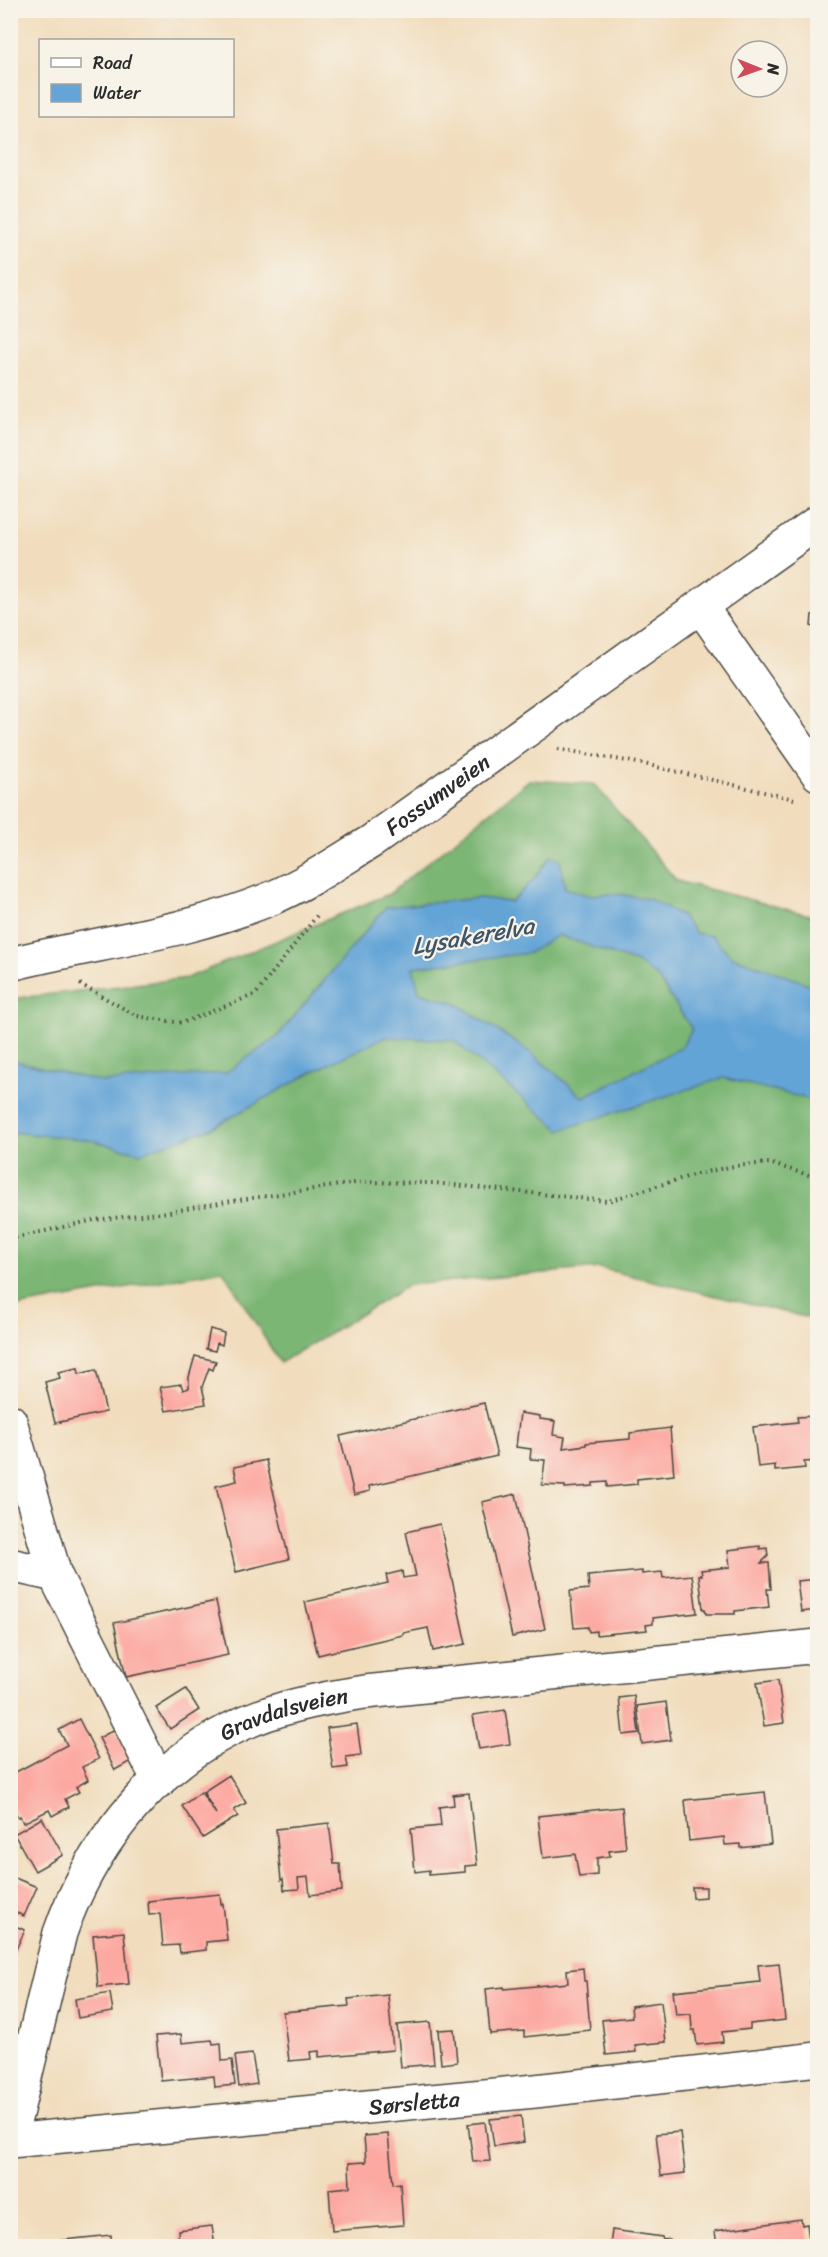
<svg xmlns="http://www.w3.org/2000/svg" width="828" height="2257" font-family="Sriracha,sans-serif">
<rect width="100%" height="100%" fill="#f7f3e8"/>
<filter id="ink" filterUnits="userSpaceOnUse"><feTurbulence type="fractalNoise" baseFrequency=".0167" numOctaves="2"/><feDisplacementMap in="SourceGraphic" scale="12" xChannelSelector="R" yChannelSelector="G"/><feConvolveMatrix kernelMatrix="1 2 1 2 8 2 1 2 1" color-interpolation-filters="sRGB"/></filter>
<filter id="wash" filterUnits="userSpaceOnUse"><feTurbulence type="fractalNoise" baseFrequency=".008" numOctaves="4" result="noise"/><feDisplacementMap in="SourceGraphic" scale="24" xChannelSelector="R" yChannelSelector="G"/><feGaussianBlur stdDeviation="1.35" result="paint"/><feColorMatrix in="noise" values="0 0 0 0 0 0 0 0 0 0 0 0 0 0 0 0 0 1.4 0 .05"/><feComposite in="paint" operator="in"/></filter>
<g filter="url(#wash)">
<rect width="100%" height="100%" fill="#f1ddbd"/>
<path fill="#7bb674" stroke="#537050" stroke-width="1.5" d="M529 780 594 784 677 881 817 917V1320L599 1268 409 1285 280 1363 223 1270 16 1307 11 1314V999L187 978 389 894Z"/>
<path fill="#64a4d7" stroke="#486881" stroke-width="1.5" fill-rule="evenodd" d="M551 856 560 860 565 888 587 895 618 894 650 899 682 916 695 933 712 936 731 956 817 987V1101L723 1078 560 1130 453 1040 385 1037 312 1072 212 1128 140 1153 91 1140 11 1132V1060L102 1082 225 1073 276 1038 386 907 481 898 511 902 534 879ZM558 935 637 963 657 977 692 1029 681 1048 583 1097 530 1052 456 1003 419 992 413 967 529 953Z"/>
<g id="blocks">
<g fill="#fca9a1">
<path d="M818 612V630L811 626 812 615Z"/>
<path d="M210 1329 224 1333 222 1345 217 1343 215 1351 206 1349Z"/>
<path d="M195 1356 216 1361 213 1370 209 1368 202 1387 206 1404 166 1411 160 1387 181 1384 183 1390 189 1388V1377Z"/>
<path d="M78 1368 79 1374 96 1370 106 1412 55 1423 45 1382 60 1378 58 1372Z"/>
<path d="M484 1403 497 1456 369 1486 370 1491 354 1495 340 1436Z"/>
<path d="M520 1413 540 1416V1419L555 1421 553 1435 565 1437 563 1448 586 1445V1443L630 1439V1433L670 1428 674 1475 637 1479V1484L607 1487V1482L593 1483V1486L565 1488V1486L542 1485 545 1460 530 1459 531 1449 516 1447Z"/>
<path d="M815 1413H818V1461L804 1462 805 1468 775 1471V1465L758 1467 753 1427 798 1422 797 1417 815 1416Z"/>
<path d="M266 1460 289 1559 236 1572 216 1486 237 1481 234 1467Z"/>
<path d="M516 1494 545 1629 512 1637 482 1502Z"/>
<path d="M440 1524 466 1644 433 1651 428 1628 403 1633V1635L318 1655 305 1602 388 1583 386 1575 402 1571 403 1578 416 1576 406 1532Z"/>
<path d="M760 1546V1549L767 1548 768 1556 761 1563H769L771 1589H767L769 1607 735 1611V1614H706L705 1609H703L699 1575H702L701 1570 730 1567 728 1550Z"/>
<path d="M642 1571V1574L662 1572 663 1578 692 1575 697 1613 653 1618V1624L646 1625 647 1630 596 1635V1631L589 1632 588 1627 574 1628 570 1591 589 1589 588 1576Z"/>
<path d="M818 1579V1610L801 1612 797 1581Z"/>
<path d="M216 1601 228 1655 126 1677 114 1623Z"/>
<path d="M778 1680 784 1723 764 1726 757 1683Z"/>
<path d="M186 1689 199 1710 170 1729 156 1708Z"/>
<path d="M634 1696 639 1733 623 1735 619 1698Z"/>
<path d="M666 1702 671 1740 642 1744 637 1706Z"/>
<path d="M505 1710 510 1744 479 1749 473 1715Z"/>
<path d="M79 1719 99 1759 82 1767 88 1780 76 1787 79 1792 65 1799 69 1807 52 1816 49 1810 23 1823 20 1816 18 1817 10 1803V1761L16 1772 67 1745 59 1730Z"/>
<path d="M357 1724 361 1755 346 1757 348 1767 333 1769 327 1728Z"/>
<path d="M115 1729 131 1761 115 1770 99 1738Z"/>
<path d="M229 1775 246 1803 234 1810 238 1816 203 1838 182 1806 201 1792 216 1814 203 1792Z"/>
<path d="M765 1792 771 1844 740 1848V1844L725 1845 724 1837 689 1841 685 1800Z"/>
<path d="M469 1793 477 1865 465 1866V1872L429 1875V1870L415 1872 411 1829 441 1826 439 1807 454 1805 453 1795Z"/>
<path d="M622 1807 626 1849 609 1851 610 1856 597 1858V1875L579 1877 575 1854 543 1858 538 1816Z"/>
<path d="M42 1818 63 1855 35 1871 14 1834Z"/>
<path d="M329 1823 334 1864H340L342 1891 310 1895 308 1877 298 1878 299 1889 284 1890 283 1879 281 1880 276 1829Z"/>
<path d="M818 1838V1862H816L813 1839Z"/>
<path d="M10 1876 37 1887 24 1916 10 1910Z"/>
<path d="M692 1887H706V1897L693 1898Z"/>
<path d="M220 1894 221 1904H223L227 1940 206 1942V1950L180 1953 179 1945 163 1946 160 1914 149 1915 148 1901Z"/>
<path d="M10 1924 25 1930 10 1962Z"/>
<path d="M124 1932 129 1984 98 1987 93 1935Z"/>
<path d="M779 1963 785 2020 750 2024V2029L722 2032 723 2042 697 2045 695 2030H692L691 2014 676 2015 673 1991 760 1982 758 1965Z"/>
<path d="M583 1968 584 1981H586L590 2030 524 2037V2031L490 2034 486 1989 504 1987V1989L568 1983 567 1970Z"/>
<path d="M818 1979V2026H815L810 1980Z"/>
<path d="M110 1993 113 2012 78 2018 75 1999Z"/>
<path d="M388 1995 393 2050 319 2057V2051L310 2052 311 2059 289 2061 283 2012 349 2006 348 1999Z"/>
<path d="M661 2002 666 2042 635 2045 636 2052 606 2055 602 2020 632 2017 631 2006Z"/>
<path d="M430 2022 434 2064 401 2067 397 2025Z"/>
<path d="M454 2029 457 2062 441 2064 438 2030Z"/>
<path d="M181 2034 182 2043 212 2040 213 2044 221 2043 222 2061 232 2060 235 2085 215 2087 214 2076 161 2081 156 2036Z"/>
<path d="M252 2054 257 2084 239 2087 235 2056Z"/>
<path d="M521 2116 524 2142 494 2146 490 2119Z"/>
<path d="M485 2122 490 2161 473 2162 468 2124Z"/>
<path d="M680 2132 685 2173 661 2176 656 2134Z"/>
<path d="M388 2134 393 2184 400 2183 403 2225 332 2231 329 2189 350 2187 349 2163 366 2162 364 2136Z"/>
<path d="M801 2219 802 2225 807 2224 810 2246H717L715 2231Z"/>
<path d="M212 2226 215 2246H179L178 2230Z"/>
<path d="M612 2230 662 2237 663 2240 670 2239 671 2246H610Z"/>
<path d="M111 2235 112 2246H56L55 2241Z"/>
</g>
</g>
</g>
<g filter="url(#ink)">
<use href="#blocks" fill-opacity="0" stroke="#494641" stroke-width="1.5"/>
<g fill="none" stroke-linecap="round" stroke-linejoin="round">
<g stroke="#494641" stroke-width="36">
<g id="minor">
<path d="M701 607 818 774"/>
<path id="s1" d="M10 964C98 942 188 933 272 898 307 883 339 861 372 841L818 522"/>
<path d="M10 1421 55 1575"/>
<path d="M10 1565 55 1575 159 1781"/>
<path id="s2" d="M10 2139 60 1933C89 1849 149 1771 229 1730 272 1708 318 1699 365 1692L818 1646"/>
<path id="s3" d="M10 2141 535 2091 818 2059"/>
</g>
</g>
<g stroke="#494641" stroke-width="4" stroke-dasharray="1.5 4.5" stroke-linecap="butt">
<path d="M558 749 644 764 794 799"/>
<path d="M80 984 137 1016 182 1023 256 994 319 913"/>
<path d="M10 1239 94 1220 169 1212 225 1202 361 1182 434 1183 608 1201 696 1174 734 1166 769 1163 818 1178"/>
</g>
<use href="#minor" stroke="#fff" stroke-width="33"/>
</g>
</g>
<g text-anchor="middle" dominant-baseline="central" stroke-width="4.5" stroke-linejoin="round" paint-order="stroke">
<g font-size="22" fill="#2b2b2b" stroke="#f7f3e8">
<text stroke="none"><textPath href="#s1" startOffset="466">Fossumveien</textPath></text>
<text stroke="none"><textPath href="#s2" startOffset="540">Gravdalsveien</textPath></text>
<text stroke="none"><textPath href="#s3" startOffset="406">Sørsletta</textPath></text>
</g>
<g font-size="24" font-style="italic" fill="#3f5567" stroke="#f7f3e8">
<text transform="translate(473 936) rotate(-10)">Lysakerelva</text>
</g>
</g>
<rect width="828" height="2257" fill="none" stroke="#f7f3e8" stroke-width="36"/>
<rect x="39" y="39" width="195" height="78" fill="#f7f3e8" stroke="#a5a39c" stroke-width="1.5"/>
<rect x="51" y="58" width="30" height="9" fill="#ffffff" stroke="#a5a39c" stroke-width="1.5"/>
<text x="93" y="69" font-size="18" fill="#2b2b2b">Road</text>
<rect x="51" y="84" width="30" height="18" fill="#64a4d7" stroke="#a5a39c" stroke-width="1.5"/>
<text x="93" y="99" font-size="18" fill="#2b2b2b">Water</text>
<g transform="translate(759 69) rotate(91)"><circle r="28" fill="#f7f3e8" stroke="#a5a39c" stroke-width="1.5"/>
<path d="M0-4.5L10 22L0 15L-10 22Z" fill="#d1495b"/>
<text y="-9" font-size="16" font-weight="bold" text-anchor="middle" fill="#2b2b2b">N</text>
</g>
</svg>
